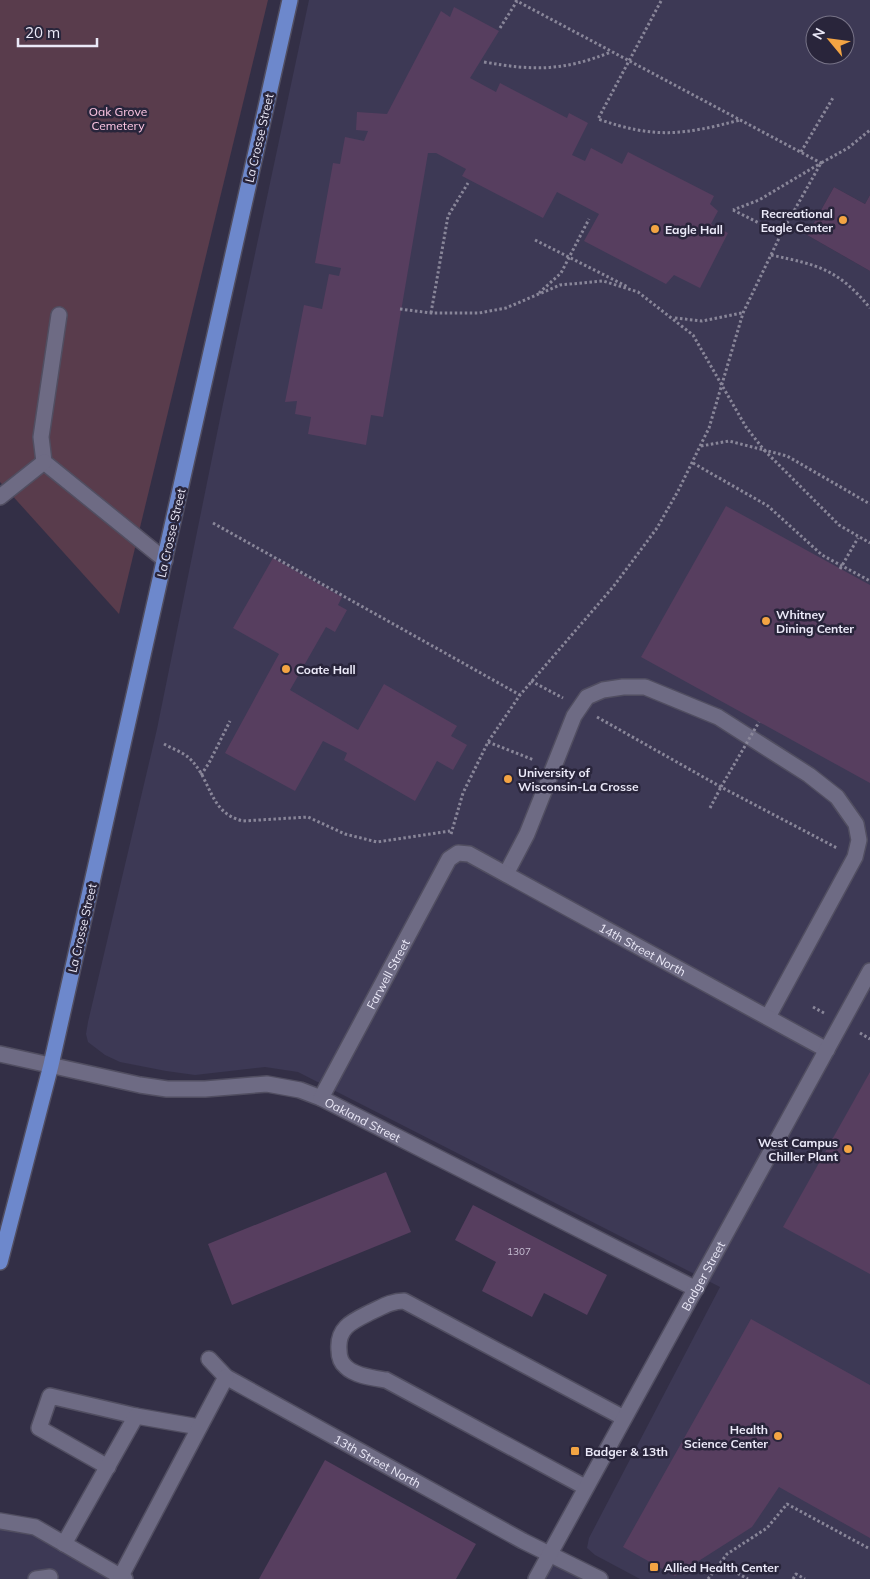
<svg xmlns="http://www.w3.org/2000/svg" width="870" height="1579" font-family="Mulish,sans-serif">
<rect width="100%" height="100%" fill="#332f46"/>
<g fill="#3d3955" fill-rule="evenodd">
<path d="M309 0H870V195L865 204 834 187 807 235 870 271V1579H640L595 1555 587 1548 589 1538 720 1287 298 1072 265 1067 195 1075 166 1071 120 1062 105 1055 88 1042 86 1034 88 1022 157 729 223 404ZM815 25H845V55H815Z"/>
<path d="M0 1521 35 1527 125 1579H0Z"/>
<path d="M550 1554 600 1579H536Z"/>
</g>
<path fill="#593c4c" d="M0 0H268L119 614 0 482Z"/>
<g fill="#573e5f">
<path d="M454 7 499 31 470 78 496 92 500 83 567 118 569 113 588 123 572 155 585 161 591 148 622 164 628 152 714 196 710 204 718 211 711 224 728 233 700 288 674 275 666 284 584 241 599 214 557 192 543 218 462 176 466 169 436 153H428L383 417 371 415 366 445 308 434 311 417 295 414 297 401 285 402 304 305 322 309 329 274 339 276 341 268 315 263 333 163 340 164 345 137 364 141 368 131 356 130 357 112 387 114 441 11 450 17Z"/>
<path d="M834 187 865 204 870 195V271L807 235Z"/>
<path d="M726 506 870 585V783L641 657Z"/>
<path d="M273 558 342 597 338 605 347 610 335 632 326 627 290 690 358 730 384 684 457 726 451 736 467 745 453 770 437 761 415 801 344 760 347 753 323 741 295 791 225 753 279 654 233 628Z"/>
<path d="M870 1072V1274L783 1227Z"/>
<path d="M386 1172 411 1232 232 1305 208 1244Z"/>
<path d="M473 1205 607 1275 587 1315 544 1293 532 1317 482 1291 496 1262 455 1240Z"/>
<path d="M751 1319 870 1385V1538L779 1487 752 1527 675 1576 623 1547Z"/>
<path d="M325 1460 476 1544 456 1579H259Z"/>
</g>
<g fill="none" stroke-linecap="round" stroke-linejoin="round">
<g stroke="#514e61" stroke-width="18">
<g id="minor">
<path d="M59 315 41 437 44 462 165 560"/>
<path d="M0 497 44 462"/>
<path d="M506 874 527 834 574 716 587 697 603 690 623 687H645L718 717 809 775 837 797 856 824 859 840 855 857 768 1017"/>
<path id="s1" d="M0 1054 140 1085 167 1089H205L267 1084 300 1090 321 1098 696 1289"/>
<path id="s2" d="M321 1098 449 859 458 853 469 854 827 1050"/>
<path id="s3" d="M209 1359 226 1377 523 1541 600 1579"/>
<path d="M108 1467 39 1428 50 1396 136 1416"/>
<path d="M585 1487 386 1380C374 1378 355 1376 346 1367 341 1363 339 1356 339 1350 337 1327 353 1321 371 1312 382 1307 391 1301 404 1301L624 1418"/>
<path d="M0 1521 35 1527 125 1579"/>
<path d="M64 1544 136 1416 199 1427"/>
<path d="M121 1576 226 1377"/>
<path d="M36 1579 50 1577"/>
<path id="s4" d="M536 1579 870 971"/>
</g>
</g>
<g stroke="#514e61" stroke-width="18">
<path id="major" d="M0 1262 51 1065 290 0"/>
</g>
<g stroke="#898699" stroke-width="3" stroke-dasharray="2.5 2.5" stroke-linecap="butt">
<path d="M515 0 821 163 759 200 733 210"/>
<path d="M661 1 598 119C655 139 683 135 740 120"/>
<path d="M500 28 517 1"/>
<path d="M484 62C535 71 563 71 611 52"/>
<path d="M801 152 834 96"/>
<path d="M733 210 781 234"/>
<path d="M535 240 628 287"/>
<path d="M771 255C818 265 838 269 870 308"/>
<path d="M539 293 561 273 589 219"/>
<path d="M400 309 431 313H479L506 308 560 285 603 281 638 292 693 335 746 427 764 450 787 456 870 504"/>
<path d="M431 313 448 216 468 183"/>
<path d="M675 318 702 321 742 313"/>
<path d="M701 446 729 441 764 450 839 525 870 543"/>
<path d="M693 463 768 506 822 555 870 581"/>
<path d="M213 523 520 695"/>
<path d="M531 681 563 698"/>
<path d="M597 717 721 787 837 848"/>
<path d="M488 742 534 760"/>
<path d="M164 744C171 748 182 752 188 757 212 778 208 813 243 821L308 817 345 834 377 842 450 831"/>
<path d="M201 775 209 763 230 721"/>
<path d="M710 808 721 787"/>
<path d="M451 834 463 793 488 742 520 695 613 587 657 528 678 491 709 428 743 313 781 234 821 163 848 148 870 130"/>
<path d="M813 1007 824 1013"/>
<path d="M860 1033 870 1039"/>
<path d="M720 1564 748 1579"/>
<path d="M708 1579 727 1554 767 1528 787 1504 870 1549"/>
<path d="M793 1579 796 1574 805 1579"/>
</g>
<use href="#minor" stroke="#6e6b84" stroke-width="15"/>
<use href="#major" stroke="#6d88cc" stroke-width="15"/>
<g stroke="#898699" stroke-width="3" stroke-dasharray="2.5 2.5" stroke-linecap="butt">
<path d="M840 569 858 538"/>
<path d="M721 787 759 722"/>
</g>
</g>
<g fill="#f3a443" stroke="#29253b" stroke-width="2">
<circle cx="843" cy="220" r="5"/>
<circle cx="655" cy="229" r="5"/>
<circle cx="766" cy="621" r="5"/>
<circle cx="286" cy="669" r="5"/>
<circle cx="508" cy="779" r="5"/>
<circle cx="848" cy="1149" r="5"/>
<circle cx="778" cy="1436" r="5"/>
<rect x="570" y="1446" width="10" height="10" rx="2.5"/>
<rect x="649" y="1562" width="10" height="10" rx="2.5"/>
</g>
<g text-anchor="middle" dominant-baseline="central" stroke-width="5" stroke-linejoin="round" paint-order="stroke">
<g font-size="10" fill="#c6bed2">
<text x="519" y="1251">1307</text>
</g>
<g font-size="12" fill="#fec6e4" stroke="#29253b">
<text x="118" y="111">Oak Grove<tspan x="118" dy="14">Cemetery</tspan></text>
</g>
<g font-size="12" fill="#ebe9f8" stroke="#29253b">
<text transform="translate(259 138) rotate(-77)">La Crosse Street</text>
<text transform="translate(171 533) rotate(-77)">La Crosse Street</text>
<text transform="translate(82 928) rotate(-77)">La Crosse Street</text>
<text stroke="none"><textPath href="#s2" startOffset="491">14th Street North</textPath></text>
<text stroke="none"><textPath href="#s2" startOffset="141">Farwell Street</textPath></text>
<text stroke="none"><textPath href="#s1" startOffset="374">Oakland Street</textPath></text>
<text stroke="none"><textPath href="#s4" startOffset="346">Badger Street</textPath></text>
<text stroke="none"><textPath href="#s3" startOffset="198">13th Street North</textPath></text>
</g>
<g font-size="12" font-weight="bold" fill="#ebe9f8" stroke="#29253b" text-anchor="start">
<text x="833" y="213" text-anchor="end">Recreational<tspan x="833" dy="14">Eagle Center</tspan></text>
<text x="665" y="229">Eagle Hall</text>
<text x="776" y="614">Whitney<tspan x="776" dy="14">Dining Center</tspan></text>
<text x="296" y="669">Coate Hall</text>
<text x="518" y="772">University of<tspan x="518" dy="14">Wisconsin-La Crosse</tspan></text>
<text x="838" y="1142" text-anchor="end">West Campus<tspan x="838" dy="14">Chiller Plant</tspan></text>
<text x="768" y="1429" text-anchor="end">Health<tspan x="768" dy="14">Science Center</tspan></text>
<text x="585" y="1451">Badger &amp; 13th</text>
<text x="664" y="1567">Allied Health Center</text>
</g>
</g>
<g transform="translate(830 40) rotate(299)"><circle r="24" fill="#29253b" stroke="#777387"/>
<path d="M0-4L9 19L0 12L-9 19Z" fill="#f3a443"/>
<text y="-8" font-size="14" font-weight="bold" text-anchor="middle" fill="#ebe9f8">N</text>
</g>
<path d="M18 38v8h79v-8" fill="none" stroke="#ebe9f8" stroke-width="2.5"/>
<text x="25" y="38" font-size="15" fill="#ebe9f8" stroke="#29253b" stroke-width="4" paint-order="stroke">20 m</text>
</svg>
